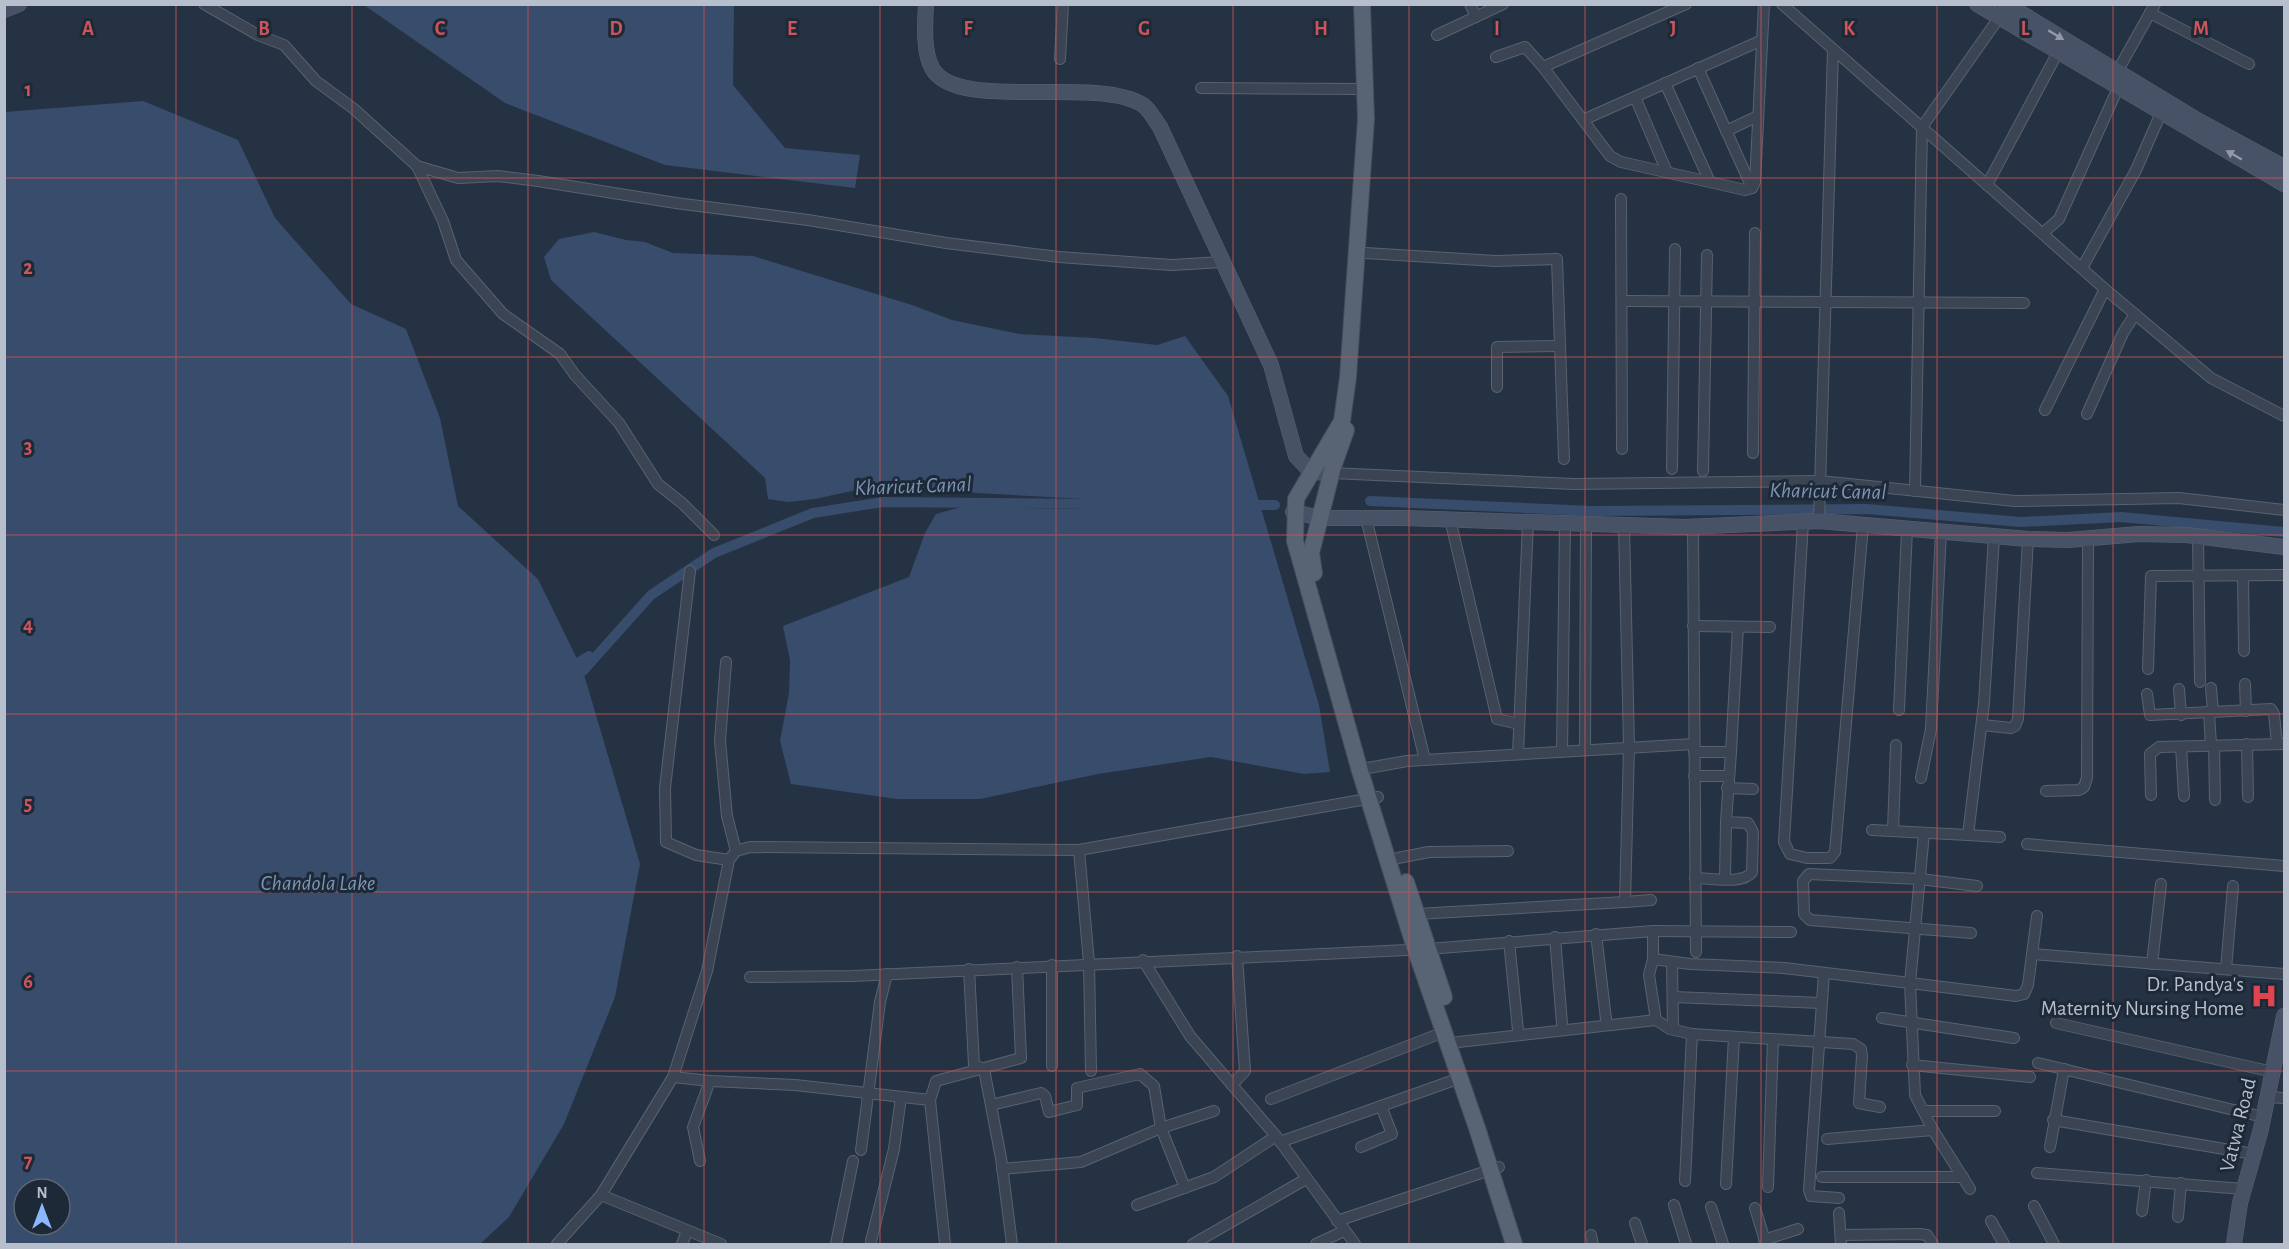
<svg xmlns="http://www.w3.org/2000/svg" width="2289" height="1249" font-family="'Alegreya Sans',sans-serif">
<rect width="100%" height="100%" fill="#253243"/>
<g fill="#384c6b" fill-rule="evenodd">
<path d="M364 5H734L733 85 785 148 860 155 855 188 665 165 505 103Z"/>
<path d="M143 101 238 140 275 218 351 304 406 329 440 418 458 506 538 579 583 671 640 864 615 997 564 1124 509 1217 480 1244H5V112ZM24 1189H60V1225H24Z"/>
<path d="M594 232 626 240 645 242 673 253 753 256 912 305 952 320 1019 334 1095 338 1157 345 1185 336 1228 396 1319 705 1330 772 1304 774 1211 757 1098 774 980 799H897L791 784 780 741 789 693 790 660 783 626 909 577 925 533 936 514 961 507 1081 509 1083 499 887 488 852 491 815 499 788 502 768 499 765 478 551 280 544 257 559 239Z"/>
</g>
<g fill="none" stroke-linecap="round" stroke-linejoin="round">
<g stroke="#384c6b" stroke-width="10">
<path d="M1370 501 1592 511 1867 509 2021 522 2121 517 2284 532"/>
<path d="M1249 505H1275"/>
<path d="M568 669 589 656 583 671 651 595 714 553 813 513 883 502 1095 504"/>
</g>
<g stroke="#586270" stroke-width="12">
<g id="street">
<path d="M204 4 258 35 284 45 316 81 354 109 417 166"/>
<path d="M1470 4 1476 17"/>
<path d="M1686 4 1543 67 1610 156 1621 162 1745 190 1752 188 1755 182 1764 4"/>
<path d="M1782 4 2105 289 2211 378 2284 416"/>
<path d="M2150 13 2249 64"/>
<path d="M1437 35 1503 4"/>
<path d="M1496 57 1525 47 1543 67"/>
<path d="M1060 59 1063 4"/>
<path d="M1698 68 1752 188"/>
<path d="M2117 72 2155 4"/>
<path d="M1665 83 1710 182"/>
<path d="M1201 88 1364 89"/>
<path d="M1635 97 1667 172"/>
<path d="M1583 120 1760 41"/>
<path d="M1726 131 1758 116"/>
<path d="M1987 185 2058 52"/>
<path d="M1621 199 1622 449"/>
<path d="M2043 233 2059 219 2118 88"/>
<path d="M1365 253 1496 261 1557 259 1564 459"/>
<path d="M2082 268 2136 170 2161 113"/>
<path d="M1623 301 2024 303"/>
<path d="M1497 387V347L1560 346"/>
<path d="M2045 410 2105 289"/>
<path d="M2087 414 2123 333 2135 314"/>
<path d="M1753 453 1755 233"/>
<path d="M1672 469 1675 249"/>
<path d="M1703 471 1707 255"/>
<path d="M1331 473 1574 484 1820 481 2015 501 2179 498 2284 510"/>
<path d="M1915 491 1922 127 2003 12"/>
<path d="M1366 518 1425 760"/>
<path d="M1450 519 1497 719 1519 724"/>
<path d="M1819 521 1833 50"/>
<path d="M1803 522 1784 842 1790 854 1807 858H1830L1835 852 1863 525"/>
<path d="M1693 527 1696 952"/>
<path d="M714 535 683 504 658 484 619 423 575 375 560 354 503 314 456 260 443 221 417 166 458 178 498 176 538 181 676 203 808 220 946 243 1059 257 1172 265 1222 262"/>
<path d="M1994 536 1984 703 1968 835 2000 837"/>
<path d="M2198 536 2200 682"/>
<path d="M690 571 665 788 666 842 696 855 729 860"/>
<path d="M2243 575 2244 651"/>
<path d="M1693 626 1770 627"/>
<path d="M726 662 720 741 727 816 736 851"/>
<path d="M2148 669 2151 576 2284 575"/>
<path d="M2245 684 2246 711"/>
<path d="M2211 688 2213 712"/>
<path d="M2179 689 2181 715"/>
<path d="M2147 694 2150 715 2271 709 2274 714 2277 744"/>
<path d="M1899 710 1907 529"/>
<path d="M2209 713 2211 745"/>
<path d="M1982 725 2011 728 2015 726 2018 719 2028 539"/>
<path d="M2247 744 2248 797"/>
<path d="M2214 745 2215 800"/>
<path d="M2181 747 2184 796"/>
<path d="M1585 750 1586 524"/>
<path d="M1562 752 1565 523"/>
<path d="M1694 752H1731L1726 822 1748 823 1753 832 1752 872C1743 885 1710 878 1695 878"/>
<path d="M1731 752 1738 627"/>
<path d="M1518 754 1528 522"/>
<path d="M1368 768 1407 761 1694 744"/>
<path d="M1694 776H1728"/>
<path d="M1921 778 1931 729 1941 532"/>
<path d="M1727 788 1753 789"/>
<path d="M2046 791 2079 790 2084 787 2087 778 2088 538"/>
<path d="M2151 795 2150 754 2159 747 2284 744"/>
<path d="M1872 830 1968 835"/>
<path d="M1893 831 1896 745"/>
<path d="M2027 844 2284 866"/>
<path d="M1079 850 1089 963 1091 1071"/>
<path d="M1398 858 1429 852 1508 851"/>
<path d="M1725 878 1726 822"/>
<path d="M1625 902 1651 900"/>
<path d="M1417 914 1625 902 1629 747 1624 525"/>
<path d="M1653 931 1791 932"/>
<path d="M1971 933 1810 920 1804 914 1803 881 1809 874 1920 879 1977 886"/>
<path d="M1596 934 1606 1019"/>
<path d="M1555 937 1562 1024"/>
<path d="M1509 941 1518 1030"/>
<path d="M2032 954 2284 974"/>
<path d="M1653 959 1649 975 1656 1020 1670 1029 1692 1034 1853 1044 1861 1049 1862 1056 1859 1103 1880 1107"/>
<path d="M1143 960 1190 1036 1276 1136 1355 1244"/>
<path d="M1672 962 1673 1029"/>
<path d="M2152 964 2161 884"/>
<path d="M1052 965V1066"/>
<path d="M969 969 974 1065 984 1069 1001 1158 1012 1244"/>
<path d="M2226 969 2233 886"/>
<path d="M1824 973 1809 1190 1811 1196 1839 1198"/>
<path d="M750 977 853 976 1428 949 1653 931V959L1690 964 1784 968 1910 983 1924 833"/>
<path d="M1673 997 1821 1003"/>
<path d="M1882 1018 2014 1038"/>
<path d="M2056 1023 2273 1072"/>
<path d="M1458 1042 1656 1020"/>
<path d="M2038 1063 2263 1117"/>
<path d="M1912 1065 2030 1077"/>
<path d="M673 1077 710 1081 795 1085 930 1100"/>
<path d="M1232 1085 1245 1071 1237 956"/>
<path d="M2268 1097 2284 1098"/>
<path d="M1271 1099 1444 1032"/>
<path d="M991 1105 1041 1093 1045 1096 1049 1112 1077 1105V1088L1140 1074 1154 1086 1161 1128 1185 1188"/>
<path d="M1924 1111H1995"/>
<path d="M2053 1120 2254 1154"/>
<path d="M1827 1139 1933 1130"/>
<path d="M1280 1142 1460 1078"/>
<path d="M1361 1147 1392 1134 1381 1106"/>
<path d="M2050 1147 2064 1069"/>
<path d="M861 1150 880 1002 887 974"/>
<path d="M700 1161 693 1127 710 1081"/>
<path d="M1002 1169 1081 1162 1161 1128 1214 1111"/>
<path d="M2037 1173 2244 1189"/>
<path d="M1822 1177H1963"/>
<path d="M1685 1181 1692 1034"/>
<path d="M1726 1184 1734 1037"/>
<path d="M1768 1187 1773 1039"/>
<path d="M1970 1189 1933 1130 1915 1095 1910 983 2016 996 2024 994 2028 985 2037 916"/>
<path d="M601 1195 721 1244"/>
<path d="M1137 1205 1214 1177 1276 1136"/>
<path d="M1674 1205 1686 1244"/>
<path d="M2034 1206 2054 1244"/>
<path d="M1711 1207 1723 1244"/>
<path d="M1755 1208 1766 1244"/>
<path d="M2142 1211 2146 1180"/>
<path d="M1839 1213 1841 1244"/>
<path d="M2178 1217 2181 1183"/>
<path d="M1337 1221 1499 1167"/>
<path d="M1991 1221 2004 1244"/>
<path d="M1635 1223 1642 1244"/>
<path d="M1591 1235 1593 1244"/>
<path d="M1841 1235 1919 1234 1927 1235 1933 1244"/>
<path d="M1764 1240 1798 1229"/>
<path d="M871 1241 894 1149 901 1097"/>
<path d="M557 1244 601 1195 673 1077 707 971 729 860 736 851 750 847 1079 850 1378 797"/>
<path d="M682 1244 687 1231"/>
<path d="M836 1244 853 1161"/>
<path d="M945 1244 930 1100 936 1081 1021 1058 1017 967"/>
<path d="M1193 1244 1306 1179"/>
<path d="M1316 1244 1344 1231"/>
</g>
</g>
<g stroke="#586270" stroke-width="16">
<g id="secondary">
<path d="M926 4C925 24 923 51 932 68 956 113 1097 75 1143 105 1150 110 1155 120 1160 127L1271 365 1296 456 1311 472 1331 473"/>
<path d="M1977 4 2284 184"/>
<path d="M2006 4 2199 121 2284 167"/>
<path d="M4 10 19 4"/>
<path d="M1293 512 1321 518H1404L1685 527 1819 521 2028 539 2068 540 2139 534 2187 535 2284 547"/>
<path d="M2234 1244 2240 1203 2261 1129 2284 1016"/>
</g>
</g>
<g stroke="#434d5c" stroke-width="18">
<g id="primary">
<path d="M1362 4 1366 119 1348 377 1342 421 1296 499 1295 541 1360 771 1415 948 1477 1128 1514 1244"/>
<path d="M1314 573 1311 553 1333 467 1346 430"/>
<path d="M1406 882 1444 997"/>
</g>
</g>
<use href="#street" stroke="#3a4453" stroke-width="10"/>
<use href="#secondary" stroke="#485266" stroke-width="15"/>
<use href="#primary" stroke="#586373" stroke-width="16"/>
</g>
<defs><path id="oneway-solid" d="M-6-.8H1V-3.2L6.5 0L1 3.2V.8H-6Z" transform="scale(1.5)"/></defs>
<g fill="#9099a9">
<use href="#oneway-solid" transform="translate(2056 35) rotate(31)"/>
<use href="#oneway-solid" transform="translate(2234 155) rotate(-150)"/>
</g>
<path fill="none" stroke="#cd555a" stroke-width="1.5" stroke-opacity="0.55" d="M176 4V1244M352 4V1244M528 4V1244M704 4V1244M880 4V1244M1056 4V1244M1233 4V1244M1409 4V1244M1585 4V1244M1761 4V1244M1937 4V1244M2113 4V1244M4 178H2284M4 357H2284M4 535H2284M4 714H2284M4 892H2284M4 1071H2284"/>
<defs>
<g id="hospital-bare" transform="scale(2.07)"><path d="M-5-5h3v3.5h4V-5h3V5h-3V1.5h-4V5h-3Z" fill="#e0444e" stroke="#1e2938" stroke-width="2.5" paint-order="stroke"/></g>
</defs>
<g fill-rule="evenodd">
<use href="#hospital-bare" x="2264" y="996"/>
</g>
<g text-anchor="middle" dominant-baseline="central" stroke-width="6" stroke-linejoin="round" paint-order="stroke">
<g font-size="21" fill="#b7bfcd" stroke="#1e2938" text-anchor="end">
<text x="2244" y="984">Dr. Pandya's<tspan x="2244" dy="24">Maternity Nursing Home</tspan></text>
</g>
<g font-size="21" fill="#b7bfcd" stroke="#1e2938">
<text transform="translate(2238 1125) rotate(-76)">Vatwa Road</text>
</g>
<g font-size="22" font-style="italic" fill="#7d94b5" stroke="#1e2938">
<text transform="translate(913 486) rotate(-2)">Kharicut Canal</text>
<text transform="translate(1828 491) rotate(1)">Kharicut Canal</text>
<text x="318" y="883">Chandola Lake</text>
</g>
</g>
<g font-size="20" text-anchor="middle" font-weight="bold" fill="#cd555a" stroke="#1e2938" stroke-width="6" stroke-linejoin="round" paint-order="stroke">
<text x="88" y="35">A</text>
<text x="264" y="35">B</text>
<text x="440" y="35">C</text>
<text x="616" y="35">D</text>
<text x="792" y="35">E</text>
<text x="968" y="35">F</text>
<text x="1144" y="35">G</text>
<text x="1321" y="35">H</text>
<text x="1497" y="35">I</text>
<text x="1673" y="35">J</text>
<text x="1849" y="35">K</text>
<text x="2025" y="35">L</text>
<text x="2201" y="35">M</text>
<text x="28" y="96">1</text>
<text x="28" y="274">2</text>
<text x="28" y="453">3</text>
<text x="28" y="631">4</text>
<text x="28" y="810">5</text>
<text x="28" y="988">6</text>
<text x="28" y="1167">7</text>
</g>
<rect width="2289" height="1249" fill="none" stroke="#b7bfcd" stroke-width="12"/>
<g transform="translate(42 1207)"><circle r="28" fill="#1e2938" stroke="#5b6574" stroke-width="1.5"/>
<path d="M0-4.5L10 22L0 15L-10 22Z" fill="#8cb6fd"/>
<text y="-9" font-size="16" font-weight="bold" text-anchor="middle" fill="#b7bfcd">N</text>
</g>
</svg>
